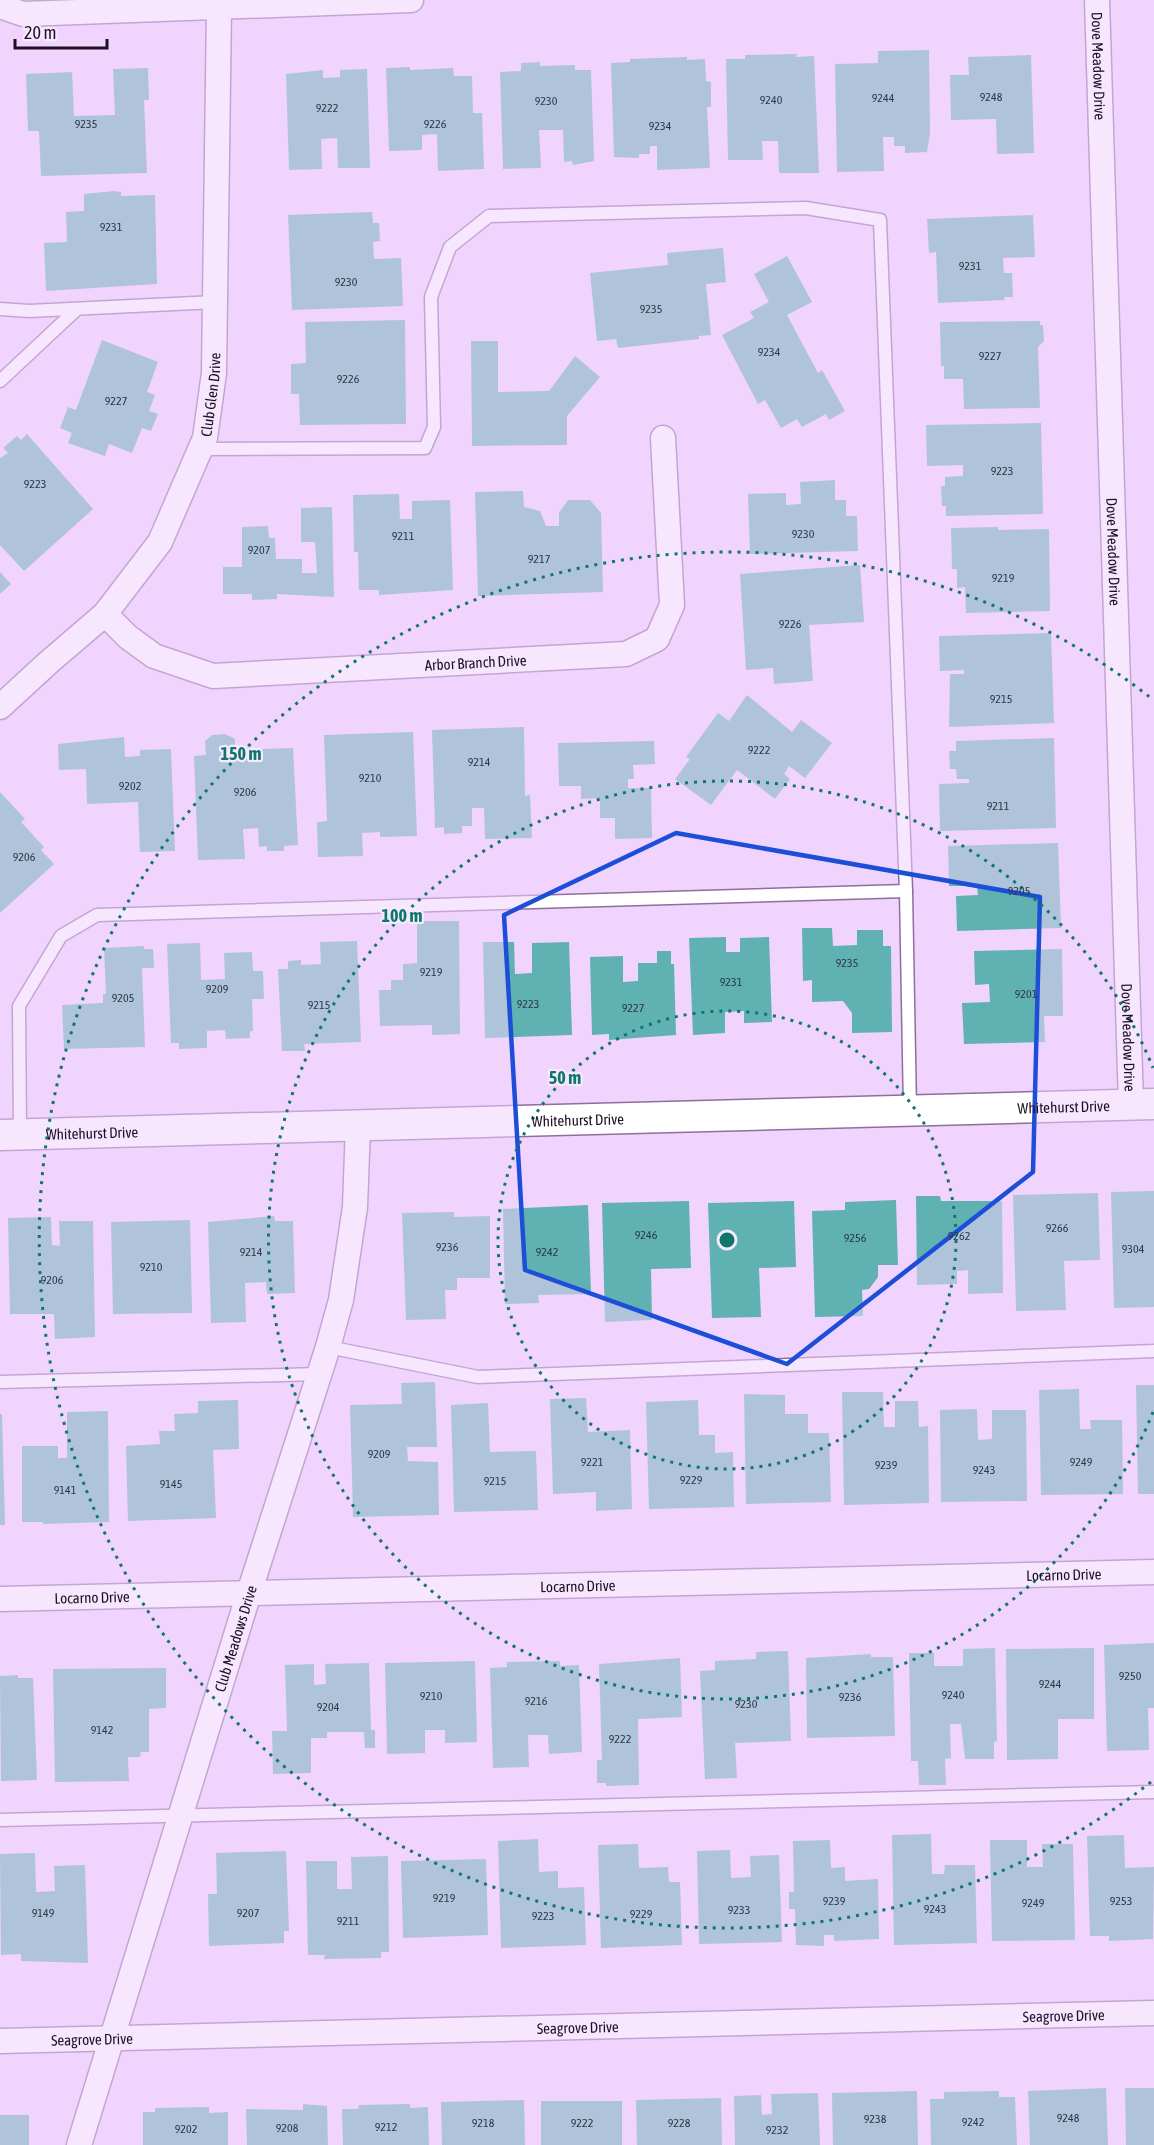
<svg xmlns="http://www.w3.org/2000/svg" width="1154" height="2145" font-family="'Asap Condensed',sans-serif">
<rect width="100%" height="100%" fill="#f1d4fe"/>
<g fill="#60b1b1">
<path d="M929 50 930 133 927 152 905 153V146H894V137H883L884 171 837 172 835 64 878 63V51Z"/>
<path d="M797 54 796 57 814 56 819 173H779L778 141H762L763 160H728L726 59H745V55Z"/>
<path d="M1031 55 1034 153 997 154 996 119 951 120 950 75H969L968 57Z"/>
<path d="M687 57V60L705 59 706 81 711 82V107H707L710 168 657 170V146H650V154H639V158L614 157 611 63 630 62V59Z"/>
<path d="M540 62V66L575 65V70H591L594 161 573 165 572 161 564 162 563 130H539L541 168 503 169 500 72 521 71V63Z"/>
<path d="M410 67V70L453 68 454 76H472L473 113H482L484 169 438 171 437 134 422 135V150L389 151 386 68Z"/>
<path d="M148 68 149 100H144L147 173 41 176 39 131H28L26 74 72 72 74 116 115 115 113 69Z"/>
<path d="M367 69 370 168H338L337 138 321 139 322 169 289 170 286 74 323 70V78L340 77V70Z"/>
<path d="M114 191 121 192V196L155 195 157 284 46 291 44 243 67 242 66 212 84 211V194Z"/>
<path d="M372 212 373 223H379L380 241 373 242 374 259 401 258 403 306 292 310 288 215Z"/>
<path d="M1033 215 1035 257 1003 258 1004 273H1012L1013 297H1004L1005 300 938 303 936 252 929 253 927 219Z"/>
<path d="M723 248 726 282 706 284 711 335 699 336V339L618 348 616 339 597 341 590 273 668 265 667 253Z"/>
<path d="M787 256 812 302 787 315 818 373 822 370 845 411 829 420 826 414 802 427 797 419 781 428 765 400 758 404 722 335 754 318 750 312 769 302 754 274Z"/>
<path d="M405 320 406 424 300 425 299 394H291V364L306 363 305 322Z"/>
<path d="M1040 321V325H1043L1044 341 1038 347 1040 408 964 409 963 379H944V366H941L940 322Z"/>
<path d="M102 340 158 362 147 392 155 395 149 411 158 414 151 431 142 428 132 453 109 444 105 456 68 443 72 433 60 428 68 407 76 410Z"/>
<path d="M471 341H498V392L549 391 575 356 600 377 567 416V445L472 446Z"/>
<path d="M1041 423 1043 514 946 516V506H942L941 486H945V477L963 476V465L927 466 926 425Z"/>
<path d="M27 434 93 509 24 571 0 545V458L8 453 3 448 17 436 21 440Z"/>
<path d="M835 480V500H846V516H857L858 551 750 554 748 494 786 493V505L801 504 800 482Z"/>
<path d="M523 491 524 507 540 511 546 526H559V513L568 500H590L601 513 603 592 478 596 475 492Z"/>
<path d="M399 494 400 519H412V501L450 500 453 590 379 595V590H359L358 552H354L353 495Z"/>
<path d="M332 507 334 597 277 594V599L252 600V594H223V567H242V527L268 526 269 538H275L276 559H302V573H317L315 542H301V508Z"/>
<path d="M998 527V530L1049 529 1050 611 966 613 965 587 957 588V569H952L951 528Z"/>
<path d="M860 565 864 622 809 625 813 681 774 684 773 668 746 670 740 574Z"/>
<path d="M0 572 11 584 0 594Z"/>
<path d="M1051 633 1054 723 949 727 950 674H964V670L940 671 939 636Z"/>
<path d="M747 695 792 732 801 720 832 743 805 778 789 766 784 774 790 779 775 799 737 770 711 805 675 779 690 759 686 757 718 713 729 721Z"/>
<path d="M524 727 525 796 530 795 532 838 485 839 484 808H472V826H462V833L444 834V827L435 828 432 730Z"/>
<path d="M413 732 417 836 380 837V832L362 833 363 856 318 857 317 822 327 821 324 735Z"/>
<path d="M225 734 235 739V750L293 748 298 845 284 846V851H267V846L259 847 258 828 243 829 245 859 198 860 194 756 206 755 205 741 212 735Z"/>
<path d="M124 737 125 757 140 756V750L171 749 175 851 140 852 138 802 87 804 86 769 59 770 58 744Z"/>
<path d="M1054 738 1056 828 940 831 939 784 969 783V779H957L956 769H950L949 751H956V741Z"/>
<path d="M654 741 655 764 633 765 634 779H628V788H651L652 838 615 839V818H600V798L581 799V786H559L558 743Z"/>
<path d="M0 792 25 819 21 822 44 847 41 850 54 864 0 913Z"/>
<path d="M1058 843 1061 928 957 931 956 896 978 895 977 886H949L948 846Z"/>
<path d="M417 921H459L460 1034 432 1035V1025L380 1026 379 990H391V980H403V964L417 963Z"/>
<path d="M802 928H832L833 946 857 945V930H883V946H891L892 1032 852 1033V1013L843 1001 812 1002V980L803 981Z"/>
<path d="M726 937V952H740V938L769 937 772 1022 744 1023V1011L725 1012V1033L693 1035 689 938Z"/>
<path d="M357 941 361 1042 304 1044 305 1051H282L278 969H288V961L301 960V965L321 964 320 942Z"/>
<path d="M483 942H514L515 974 532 973V943L569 942 572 1035 485 1038Z"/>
<path d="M200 943 201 980 225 979 224 953 252 952 253 971H263L264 999H252L253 1031H250V1038L226 1039 225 1030 207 1031V1048L179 1049V1043H171L167 944Z"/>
<path d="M144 946V949H153L154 968H142L145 1047 64 1049 62 1005 103 1003V994H106L104 948Z"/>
<path d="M1062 949 1063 1016H1044L1045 1042 964 1044 962 1003 990 1002 989 984 975 985 974 951Z"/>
<path d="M657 951H671V964H674L676 1035 609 1040V1034L592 1035 590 957 623 956V982L638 981V963H657Z"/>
<path d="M1154 1191V1307L1114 1308 1111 1192Z"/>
<path d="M1098 1193 1100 1260 1064 1261 1066 1310 1016 1311 1013 1195Z"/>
<path d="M916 1196H940L941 1201H1002L1003 1293 968 1294V1270L957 1271V1284L917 1285Z"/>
<path d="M896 1200 898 1265H878V1277L869 1289 862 1290 863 1316 815 1317 812 1211 845 1210V1202Z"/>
<path d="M689 1201 691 1268 651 1269 652 1320 605 1322 602 1203Z"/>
<path d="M794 1201 796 1267 759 1268 761 1317 712 1318 708 1203Z"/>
<path d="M588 1205 591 1294 538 1295 539 1303 505 1304 503 1209Z"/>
<path d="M454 1212V1217L490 1216V1278H457V1290H445L446 1319 406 1320 402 1213Z"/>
<path d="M274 1216 275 1221H293L295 1293 267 1294 266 1282 245 1283 246 1322 211 1323 208 1222Z"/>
<path d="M51 1217 52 1245 60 1246 59 1221H93L95 1337 55 1339 54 1314H10L8 1218Z"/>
<path d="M190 1220 192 1313 113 1314 111 1222Z"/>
<path d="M435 1382 437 1447H407L408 1461 438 1462 439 1515 353 1517 350 1405 402 1404 401 1383Z"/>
<path d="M1136 1385H1154V1494H1138Z"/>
<path d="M1079 1389 1080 1429H1091L1090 1420H1122L1123 1494 1041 1495 1039 1390Z"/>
<path d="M842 1392H883L884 1427H895V1401H918L919 1427 928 1426 929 1503 844 1505Z"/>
<path d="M744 1394 785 1395V1414H808V1433H829L831 1502 746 1504Z"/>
<path d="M586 1398 588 1432 630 1430 632 1509 596 1511V1492L553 1494 550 1399Z"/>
<path d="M238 1400 239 1449 213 1450 216 1518 128 1521 126 1446 160 1444 159 1431H175L174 1414 198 1413V1401Z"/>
<path d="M698 1400 699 1435H715V1453L733 1452 734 1507 649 1509 646 1402Z"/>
<path d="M488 1403 490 1452 536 1451 538 1510 454 1512 451 1405Z"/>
<path d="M977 1409 978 1440 992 1439V1410H1026L1027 1501 941 1502 940 1410Z"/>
<path d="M108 1411 109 1522 43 1524V1522H22V1446H58V1458H67V1412Z"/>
<path d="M0 1414H2L5 1525H0Z"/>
<path d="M1154 1643V1708H1148L1149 1750 1107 1751 1104 1645Z"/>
<path d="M995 1648 997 1741 994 1742V1759H965L961 1724H950L951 1758 945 1759 946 1785H919L918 1761H911L909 1653H934V1666H963V1649Z"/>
<path d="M1094 1648V1719H1058V1759L1007 1760 1006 1649Z"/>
<path d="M788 1651 791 1741 735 1743 737 1778 705 1779 700 1671 715 1670V1661L756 1659V1652Z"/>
<path d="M871 1654V1657H893L895 1736 807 1738 806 1658Z"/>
<path d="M680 1658 682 1717 638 1719 639 1785 606 1786V1783H597V1760H602L599 1664Z"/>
<path d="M475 1661 477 1742 445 1743V1730H425V1753L387 1754 385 1663Z"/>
<path d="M560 1661V1666L579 1665 582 1752 549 1754 548 1735H528L529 1767 493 1768 490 1668 507 1667V1662Z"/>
<path d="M369 1663 371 1730H375V1748H365L364 1732H327V1738H311V1773L273 1774 272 1731H287L285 1665 314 1664V1685L326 1684 325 1664Z"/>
<path d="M166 1668V1708L149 1709V1752H141L140 1757H128L129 1781 55 1782 53 1669Z"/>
<path d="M18 1675V1678H33L37 1780 1 1781 0 1676Z"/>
<path d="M931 1834 932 1874H944L945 1865H975L977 1943 894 1945 892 1835Z"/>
<path d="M1124 1835 1125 1868 1154 1867 1153 1939 1109 1941V1936H1090L1087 1836Z"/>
<path d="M538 1839 539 1872 558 1871V1888L584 1887 586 1945 501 1948 498 1841Z"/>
<path d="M830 1840 831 1868 845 1867V1881L878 1879 879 1939 834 1941V1935H824V1946L796 1945 795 1909H789V1892H794L793 1841Z"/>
<path d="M990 1840H1027V1867H1043L1042 1844H1073L1075 1940 992 1941Z"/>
<path d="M638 1844 639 1868 668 1867 669 1882H680L682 1945 601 1948 598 1845Z"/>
<path d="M730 1850 731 1878 751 1877 750 1856 779 1855 782 1942 699 1944 697 1851Z"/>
<path d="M286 1851 289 1931H284V1943L209 1946 208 1894H217L216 1853Z"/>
<path d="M35 1853 36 1892 55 1891 54 1866 85 1865 88 1963 21 1961V1954L1 1955 0 1854Z"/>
<path d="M388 1856 389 1952H381V1958L324 1959 325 1955H308L306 1861H337V1889H352L351 1857Z"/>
<path d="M486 1859 488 1935 403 1938 401 1861Z"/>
<path d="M1106 2088 1108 2145H1030L1028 2091Z"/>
<path d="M1125 2088H1154V2145H1126Z"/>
<path d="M917 2091 918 2145H833L832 2093Z"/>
<path d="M999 2091V2097H1015L1017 2145H931L930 2099H944V2092Z"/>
<path d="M818 2093 820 2145H735L734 2096 761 2095 762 2115 772 2114 771 2094Z"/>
<path d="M721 2098 722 2145H637L636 2100Z"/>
<path d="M524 2100 525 2145H442L441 2102Z"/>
<rect x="541" y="2101" width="81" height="44"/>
<path d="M303 2104 327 2106 328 2145H247L246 2109 303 2110Z"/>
<path d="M410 2104V2108L428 2107 429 2145H343L342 2109H358L359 2105Z"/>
<path d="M209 2107V2113L228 2112V2145H143V2112H155V2108Z"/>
<rect x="0" y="2115" width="29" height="30"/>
</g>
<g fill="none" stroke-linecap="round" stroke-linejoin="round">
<g stroke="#8e6e9d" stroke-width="15">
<g id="service">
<path d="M0 309 29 311 215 302"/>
<path d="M0 381 77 309"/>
<path d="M201 449 425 448 434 427 431 297 450 247 489 216 806 208 880 220 906 891 910 1110"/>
<path d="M20 1134 19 1006 61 936 97 915 906 891"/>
<path d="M328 1347 478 1377 1154 1351"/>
<path d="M0 1382 320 1374"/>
<path d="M0 1820 1154 1792"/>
</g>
</g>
<g stroke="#8e6e9d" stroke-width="27">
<g id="minor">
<path id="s1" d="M1097 0 1131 1105"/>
<path d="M0 6 23 14 411 0"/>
<path id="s2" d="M105 614 128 637 154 656 213 676 626 654 657 639 672 605 663 438"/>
<path id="s3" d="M0 707 49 662 105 614 160 542 205 438 214 373 219 7"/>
<path id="s4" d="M0 1599 1154 1572"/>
<path id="s5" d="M0 2041 1154 2013"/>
<path id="s6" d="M79 2145 249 1593 328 1347 341 1300 355 1207 358 1126"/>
</g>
</g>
<g stroke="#8e6e9d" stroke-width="33">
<g id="tertiary">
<path id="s7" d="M0 1135 1154 1104"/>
</g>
</g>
<use href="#service" stroke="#fff" stroke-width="12"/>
<use href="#minor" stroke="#fff" stroke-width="24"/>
<use href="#tertiary" stroke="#fff" stroke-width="30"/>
</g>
<path d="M0 0H1154V2145H0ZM676 833 1040 897 1033 1172 787 1364 525 1270 504 915Z" fill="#f1d4fe" fill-opacity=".55" fill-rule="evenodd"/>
<path fill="none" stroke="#1d4ed8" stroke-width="4.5" stroke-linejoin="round" d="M676 833 1040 897 1033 1172 787 1364 525 1270 504 915Z"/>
<g fill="none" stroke="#0f766e" stroke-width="3" stroke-dasharray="3 6">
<circle cx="727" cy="1240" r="229"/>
<path d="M1153 1412A459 459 0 1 1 1153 1068"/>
<path d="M1151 1782A688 688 0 1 1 1151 698"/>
</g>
<g text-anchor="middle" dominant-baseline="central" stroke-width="4.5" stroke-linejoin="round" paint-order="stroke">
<g font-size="12" fill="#2e3846">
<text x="991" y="97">9248</text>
<text x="883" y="98">9244</text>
<text x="771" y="100">9240</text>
<text x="546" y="101">9230</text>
<text x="327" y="108">9222</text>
<text x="86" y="124">9235</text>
<text x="435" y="124">9226</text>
<text x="660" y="126">9234</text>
<text x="111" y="227">9231</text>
<text x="970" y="266">9231</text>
<text x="346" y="282">9230</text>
<text x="651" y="309">9235</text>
<text x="769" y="352">9234</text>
<text x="990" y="356">9227</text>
<text x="348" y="379">9226</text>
<text x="116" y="401">9227</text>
<text x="1002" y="471">9223</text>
<text x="35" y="484">9223</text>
<text x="803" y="534">9230</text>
<text x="403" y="536">9211</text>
<text x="259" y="550">9207</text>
<text x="539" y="559">9217</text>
<text x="1003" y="578">9219</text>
<text x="790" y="624">9226</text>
<text x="1001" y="699">9215</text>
<text x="759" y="750">9222</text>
<text x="479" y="762">9214</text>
<text x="370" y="778">9210</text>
<text x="130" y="786">9202</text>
<text x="245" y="792">9206</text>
<text x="998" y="806">9211</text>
<text x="24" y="857">9206</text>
<text x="1019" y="891">9205</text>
<text x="847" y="963">9235</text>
<text x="431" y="972">9219</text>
<text x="731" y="982">9231</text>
<text x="217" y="989">9209</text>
<text x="1026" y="994">9201</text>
<text x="123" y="998">9205</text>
<text x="528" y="1004">9223</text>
<text x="319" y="1005">9215</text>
<text x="633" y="1008">9227</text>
<text x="1057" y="1228">9266</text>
<text x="646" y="1235">9246</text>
<text x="959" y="1236">9262</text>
<text x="855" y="1238">9256</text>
<text x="447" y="1247">9236</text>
<text x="1133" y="1249">9304</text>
<text x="251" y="1252">9214</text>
<text x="547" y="1252">9242</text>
<text x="151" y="1267">9210</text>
<text x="52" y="1280">9206</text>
<text x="379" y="1454">9209</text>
<text x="592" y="1462">9221</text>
<text x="1081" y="1462">9249</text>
<text x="886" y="1465">9239</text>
<text x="984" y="1470">9243</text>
<text x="691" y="1480">9229</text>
<text x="495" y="1481">9215</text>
<text x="171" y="1484">9145</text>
<text x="65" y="1490">9141</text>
<text x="1130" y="1676">9250</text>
<text x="1050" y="1684">9244</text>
<text x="953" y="1695">9240</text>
<text x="431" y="1696">9210</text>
<text x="850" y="1697">9236</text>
<text x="536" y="1701">9216</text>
<text x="746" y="1704">9230</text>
<text x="328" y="1707">9204</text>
<text x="102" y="1730">9142</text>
<text x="620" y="1739">9222</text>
<text x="444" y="1898">9219</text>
<text x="834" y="1901">9239</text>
<text x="1121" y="1901">9253</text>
<text x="1033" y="1903">9249</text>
<text x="935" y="1909">9243</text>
<text x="739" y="1910">9233</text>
<text x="43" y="1913">9149</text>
<text x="248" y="1913">9207</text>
<text x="641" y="1914">9229</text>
<text x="543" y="1916">9223</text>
<text x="348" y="1921">9211</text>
<text x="1068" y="2118">9248</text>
<text x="875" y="2119">9238</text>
<text x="973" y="2122">9242</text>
<text x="483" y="2123">9218</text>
<text x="582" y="2123">9222</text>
<text x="679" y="2123">9228</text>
<text x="386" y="2127">9212</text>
<text x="287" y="2128">9208</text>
<text x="186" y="2129">9202</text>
<text x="777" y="2130">9232</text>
</g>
<g font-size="15" fill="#1d1023" stroke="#f6e8fd">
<text stroke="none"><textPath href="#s1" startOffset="66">Dove Meadow Drive</textPath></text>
<text stroke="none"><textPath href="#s3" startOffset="388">Club Glen Drive</textPath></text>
<text stroke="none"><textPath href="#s1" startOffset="552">Dove Meadow Drive</textPath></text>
<text stroke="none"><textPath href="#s2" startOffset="390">Arbor Branch Drive</textPath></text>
<text stroke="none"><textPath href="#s1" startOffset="1038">Dove Meadow Drive</textPath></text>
<text stroke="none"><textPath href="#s7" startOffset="1064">Whitehurst Drive</textPath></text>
<text stroke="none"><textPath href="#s7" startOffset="578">Whitehurst Drive</textPath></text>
<text stroke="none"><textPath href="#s7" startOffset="92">Whitehurst Drive</textPath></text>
<text stroke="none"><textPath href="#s4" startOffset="1064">Locarno Drive</textPath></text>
<text stroke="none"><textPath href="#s4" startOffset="578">Locarno Drive</textPath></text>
<text stroke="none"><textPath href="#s4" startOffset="92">Locarno Drive</textPath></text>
<text stroke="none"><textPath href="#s6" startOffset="530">Club Meadows Drive</textPath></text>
<text stroke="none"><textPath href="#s5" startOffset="1064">Seagrove Drive</textPath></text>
<text stroke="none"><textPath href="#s5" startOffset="578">Seagrove Drive</textPath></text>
<text stroke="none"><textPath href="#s5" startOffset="92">Seagrove Drive</textPath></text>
</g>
</g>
<circle cx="727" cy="1240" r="9" fill="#0f766e" stroke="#f6e8fd" stroke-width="3"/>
<g font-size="18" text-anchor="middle" font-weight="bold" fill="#0f766e" stroke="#f6e8fd" stroke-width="4.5" stroke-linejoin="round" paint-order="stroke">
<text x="241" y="760">150 m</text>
<text x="402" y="922">100 m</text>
<text x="565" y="1084">50 m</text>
</g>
<path d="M15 39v9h92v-9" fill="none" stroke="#1d1023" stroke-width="3"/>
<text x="24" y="39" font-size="18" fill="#1d1023" stroke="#f6e8fd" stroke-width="4.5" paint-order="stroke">20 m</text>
</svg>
